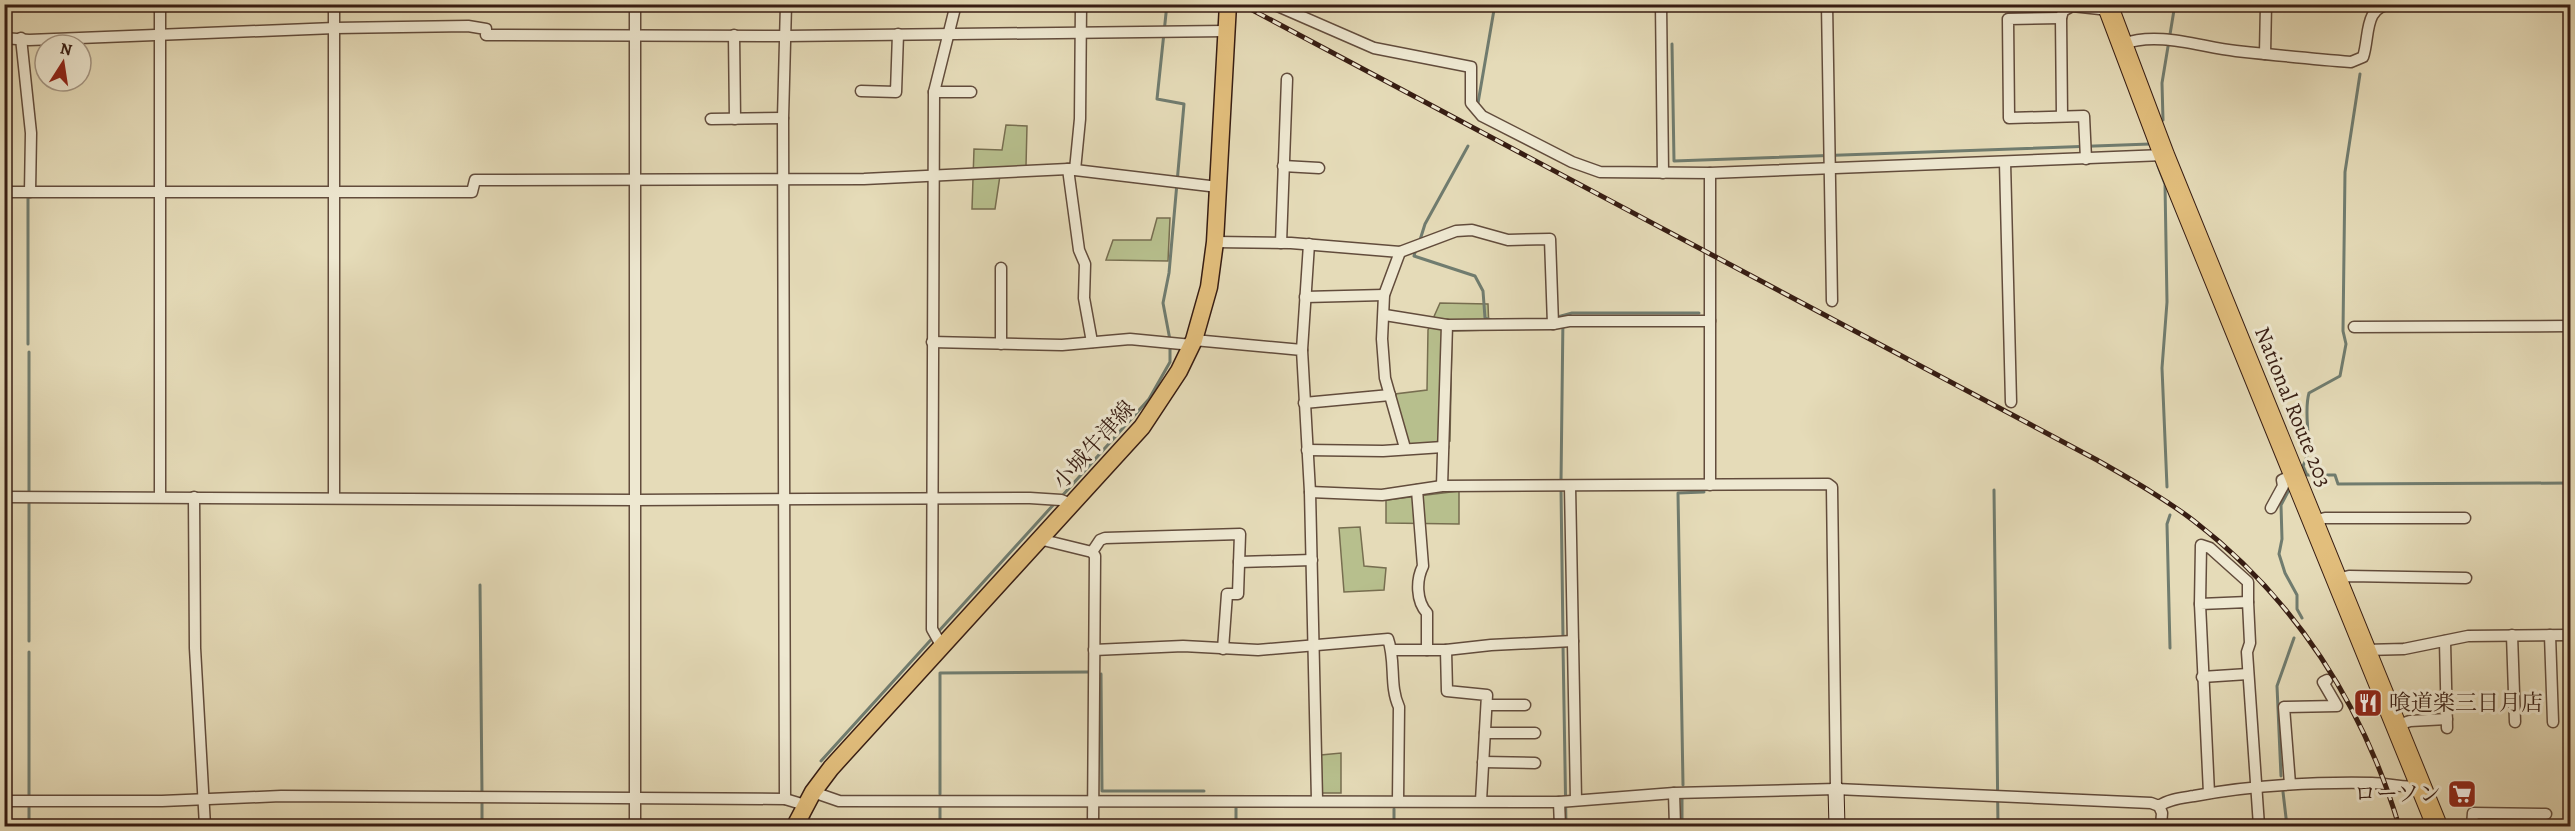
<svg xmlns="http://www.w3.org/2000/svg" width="2575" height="831" font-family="Alegreya,'Noto Serif JP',serif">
<rect width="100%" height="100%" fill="#e5dbb8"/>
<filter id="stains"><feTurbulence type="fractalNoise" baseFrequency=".00333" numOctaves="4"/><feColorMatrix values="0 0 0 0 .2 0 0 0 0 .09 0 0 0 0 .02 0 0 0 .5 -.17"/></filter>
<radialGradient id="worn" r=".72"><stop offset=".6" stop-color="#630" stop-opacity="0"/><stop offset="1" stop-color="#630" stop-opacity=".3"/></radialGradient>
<g fill="#b7bf8d" stroke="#776e50" stroke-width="1.5">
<path d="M1006 125 1027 126 1026 166 1001 169 995 209H972L974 149 1002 150Z"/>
<path d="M1157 218H1170L1168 261 1106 260 1113 240H1151Z"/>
<path d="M1440 303 1488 304 1489 330 1452 331 1450 441 1407 445 1395 394 1427 390 1428 330Z"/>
<path d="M1459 491V524L1386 523V500Z"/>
<path d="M1360 527 1364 566 1386 568 1384 590 1344 592 1339 528Z"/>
<path d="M1341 753V793H1322L1321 755Z"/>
</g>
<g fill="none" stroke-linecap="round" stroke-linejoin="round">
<g stroke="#707c6f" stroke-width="3">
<path d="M1167 4 1157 99 1184 104 1169 273 1163 303 1170 340"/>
<path d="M1672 44 1674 161 2150 144"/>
<path d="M2360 74 2345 172 2343 331 2346 344 2340 376 2309 393C2302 417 2315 445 2303 466L2307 475H2335L2338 484 2570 483"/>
<path d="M1478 103 1495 4"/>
<path d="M2163 120 2162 83 2175 4"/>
<path d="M2158 166 2165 184 2167 302 2162 368 2167 487"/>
<path d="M28 196V344"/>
<path d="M1420 240 1425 224 1468 146"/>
<path d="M1416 249 1414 256 1475 276 1483 291 1485 318 1491 320"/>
<path d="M1554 318 1572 313H1699"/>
<path d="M29 352V493"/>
<path d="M1561 482 1563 316"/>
<path d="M2290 488 2281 505 2282 539 2279 554 2285 573 2297 595V609L2302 618"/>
<path d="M1561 489 1563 638"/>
<path d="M1994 490 1998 826"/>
<path d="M1062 496 1149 399 1170 362V347"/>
<path d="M29 501V641"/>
<path d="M480 585 482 794"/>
<path d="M1563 645 1566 826"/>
<path d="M2170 648 2167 524 2170 515"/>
<path d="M29 652V797"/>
<path d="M1101 674 1102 791H1204"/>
<path d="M821 761 1055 503"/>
<path d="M2281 776 2277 686 2294 638"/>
<path d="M1683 785 1678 493 1704 492"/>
<path d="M2283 792 2287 826"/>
<path d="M940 794V673L1088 672"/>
<path d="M1682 799V826"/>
<path d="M29 807V826"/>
<path d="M482 826V803"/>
<path d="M804 826 809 817"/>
<path d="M940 826V806"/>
<path d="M1236 826V804"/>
<path d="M1394 826V809"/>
</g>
<g stroke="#624c3c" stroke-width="13">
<g id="street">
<path d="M1081 4 1080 119 1075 170 1068 169 1079 250 1085 264 1084 298 1092 342"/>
<path d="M1273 4 1374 48 1471 67V103L1482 116 1572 162 1600 172 1710 173 2164 155"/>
<path d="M1661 4 1663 173"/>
<path d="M1827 4 1832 301"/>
<path d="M2061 18 2008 19 2009 118 2084 116 2086 159"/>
<path d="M734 35 735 119"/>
<path d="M4 38 29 40 335 28 468 26 486 29V35L786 36 1226 31"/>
<path d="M21 38 31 133 30 192"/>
<path d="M2123 44C2158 31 2200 47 2236 51 2274 55 2312 59 2351 62L2363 57C2370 37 2363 6 2392 4"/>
<path d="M2265 54 2266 4"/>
<path d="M861 91 896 92 898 34"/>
<path d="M934 92H971"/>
<path d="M2062 116 2061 18 2063 11 2072 6 2109 10"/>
<path d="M711 119 783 118"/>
<path d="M2005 162 2011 402"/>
<path d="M1283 166 1319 168"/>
<path d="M1075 170 1218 187"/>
<path d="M4 192H472L475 180 864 179 1068 169"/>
<path d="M1215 242 1291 243 1400 252 1456 231 1472 230 1508 240 1550 239 1553 324"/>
<path d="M1281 243 1287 79"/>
<path d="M1400 252 1384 295 1382 339 1385 378 1405 448"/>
<path d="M1001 268V344"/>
<path d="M1305 297 1384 295"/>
<path d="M1385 315 1447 325"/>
<path d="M2354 327 2570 326"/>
<path d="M1194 340 1302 350 1310 492 1317 800"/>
<path d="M932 342 1062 345 1130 339 1192 345"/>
<path d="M1302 350 1309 244"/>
<path d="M1304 403 1390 395"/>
<path d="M1307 450 1383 451 1443 447"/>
<path d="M1710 485V173"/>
<path d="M1442 486 1447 325 1553 324 1569 321H1710"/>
<path d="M1570 486 1576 800"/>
<path d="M1417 490 1423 566C1416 580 1416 601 1427 613V650"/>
<path d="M1310 492 1382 495 1442 486 1828 484 1832 487 1836 789"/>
<path d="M4 497 636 500 1030 498 1061 500 1071 504"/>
<path d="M160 497V4"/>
<path d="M194 497 195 648 205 826"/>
<path d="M334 497V4"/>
<path d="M2271 508 2283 486 2282 480 2295 474"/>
<path d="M2314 521 2325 518H2465"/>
<path d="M1039 539 1092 552 1095 556 1093 826"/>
<path d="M1092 552 1100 540 1105 538 1240 534 1238 594H1227L1223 649"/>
<path d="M1239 562 1312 560"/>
<path d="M2338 579 2349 576 2466 578"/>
<path d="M2200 604 2201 545 2210 548 2248 582V602"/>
<path d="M2512 635 2515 722"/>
<path d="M2550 635 2553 722"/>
<path d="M2445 641 2447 728"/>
<path d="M941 645 932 629 934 92 956 4"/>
<path d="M1094 650 1183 646 1258 650 1388 639C1396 661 1389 686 1399 707L1398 801"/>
<path d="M1392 650H1446L1447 691 1487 695 1481 801"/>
<path d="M1446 650 1491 645 1573 641"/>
<path d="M2365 650 2404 649 2468 636 2570 635"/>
<path d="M2202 677 2248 674"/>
<path d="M1487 705H1525"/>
<path d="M2398 725 2410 721 2447 719"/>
<path d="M1485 733H1535"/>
<path d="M1483 762 1535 763"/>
<path d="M2290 784 2284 707 2337 706 2323 682 2327 680"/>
<path d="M813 792 839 801 1559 802 1674 793 1836 789 2151 803 2159 806C2169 799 2182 798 2194 796 2252 785 2313 782 2372 783 2390 783 2402 789 2422 786"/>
<path d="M1674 793 1675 826"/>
<path d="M2209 793 2200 604 2248 602 2250 643 2247 652 2259 826"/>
<path d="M785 799 783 118 786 4"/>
<path d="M4 801H162L281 796 785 799 805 805"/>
<path d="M1559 802 1560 826"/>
<path d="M2159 806 2162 813 2161 826"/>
<path d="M635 826V4"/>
<path d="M2472 826 2473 813 2546 814"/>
</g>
</g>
<g stroke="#371d13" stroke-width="17">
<path id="secondary" d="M1836 789 1837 826"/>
</g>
<g stroke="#371d13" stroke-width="19">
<path id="primary" d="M795 826 813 792 831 768 1142 427 1179 371 1194 340 1209 287 1215 242 1228 4"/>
</g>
<g stroke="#371d13" stroke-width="22">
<path id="highway" d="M2107 4 2164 155 2437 826"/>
</g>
<use href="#street" stroke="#eee8d1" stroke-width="10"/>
<use href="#secondary" stroke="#eee8d1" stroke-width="15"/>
<use href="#primary" stroke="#e2be7c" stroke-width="16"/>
<use href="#highway" stroke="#e2be7c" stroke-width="20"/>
<g stroke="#371d13" stroke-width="5">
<path id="rail" d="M1241 4 2097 460C2130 479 2164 498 2194 521 2295 599 2363 705 2399 826"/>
</g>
<use href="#rail" stroke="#eee8d1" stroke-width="3" stroke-dasharray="9" stroke-linecap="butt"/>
</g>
<defs>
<g id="restaurant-square" transform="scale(1.5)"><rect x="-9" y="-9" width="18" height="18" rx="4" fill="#8f2418" stroke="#eee8d1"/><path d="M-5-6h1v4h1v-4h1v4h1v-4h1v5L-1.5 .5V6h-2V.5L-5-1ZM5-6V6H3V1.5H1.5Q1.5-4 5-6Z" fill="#fff"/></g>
<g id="supermarket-square" transform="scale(1.5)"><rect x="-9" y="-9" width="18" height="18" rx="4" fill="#8f2418" stroke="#eee8d1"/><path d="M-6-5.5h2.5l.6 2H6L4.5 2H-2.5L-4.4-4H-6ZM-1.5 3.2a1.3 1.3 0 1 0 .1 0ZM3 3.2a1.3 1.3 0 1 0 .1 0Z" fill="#fff"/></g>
</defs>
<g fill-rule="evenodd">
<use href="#restaurant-square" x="2368" y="703"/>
<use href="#supermarket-square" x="2462" y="794"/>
</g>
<g text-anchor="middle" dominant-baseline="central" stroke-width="6" stroke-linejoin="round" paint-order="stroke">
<g font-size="22" fill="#371d13" stroke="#eee8d1">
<text transform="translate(2293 407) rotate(68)">National Route 203</text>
<text transform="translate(1094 445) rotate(-48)">小城牛津線</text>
</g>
<g font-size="22" fill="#371d13" stroke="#eee8d1" text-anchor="start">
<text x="2389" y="703">喰道楽三日月店</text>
<text x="2441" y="794" text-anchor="end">ローソン</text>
</g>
</g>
<rect width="2575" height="831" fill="none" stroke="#e5dbb8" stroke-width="24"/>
<rect x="6" y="6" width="2563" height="819" fill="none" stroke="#371d13" stroke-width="3"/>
<rect x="12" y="12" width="2551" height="807" fill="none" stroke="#371d13" stroke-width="1.5"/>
<g transform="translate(63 63) rotate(12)"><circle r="28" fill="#eee8d1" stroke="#a59785" stroke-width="1.5"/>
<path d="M0-4.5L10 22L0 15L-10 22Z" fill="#8f2418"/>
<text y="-9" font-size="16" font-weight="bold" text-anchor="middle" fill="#371d13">N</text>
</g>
<rect width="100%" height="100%" filter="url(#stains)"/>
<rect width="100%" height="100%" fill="url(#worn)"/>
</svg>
